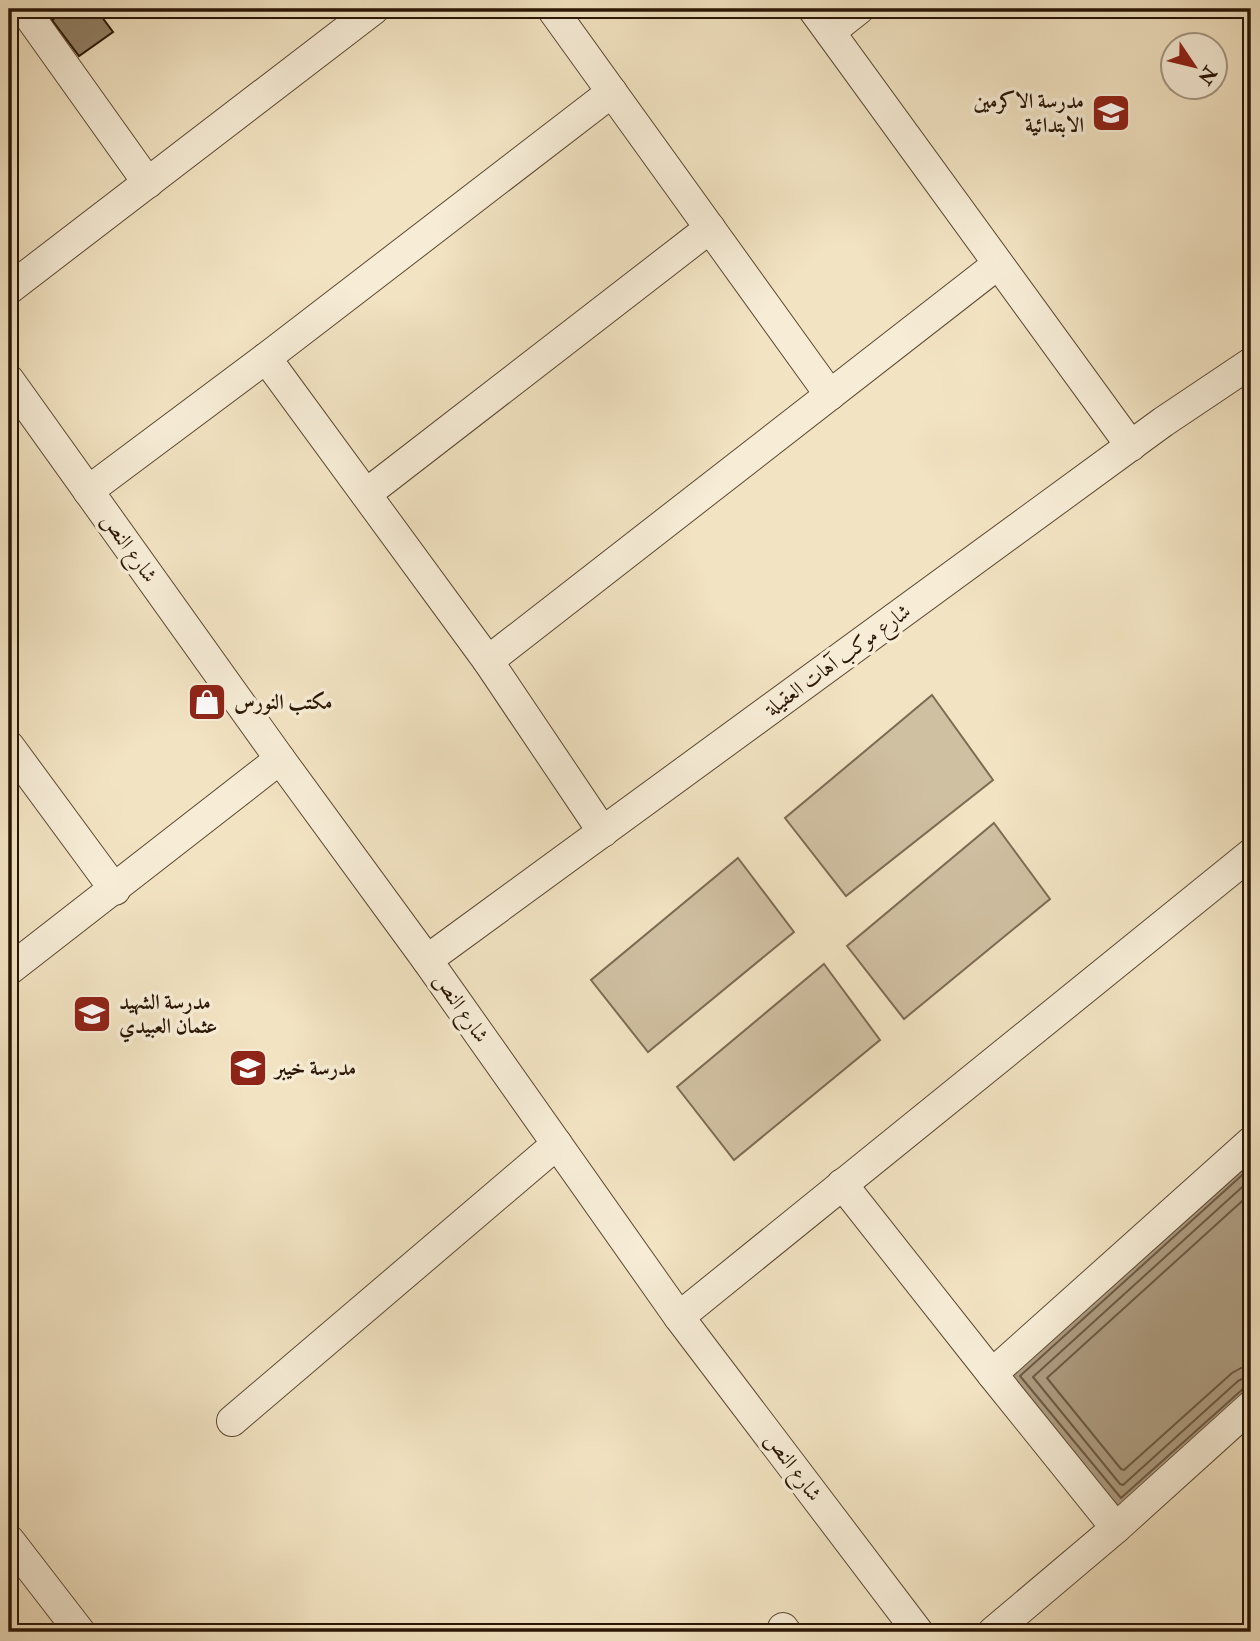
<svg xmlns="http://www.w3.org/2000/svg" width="1260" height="1641" font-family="'IM FELL Double Pica',Amiri,serif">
<rect width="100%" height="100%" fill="#f2e3c2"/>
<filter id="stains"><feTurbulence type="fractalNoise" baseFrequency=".00286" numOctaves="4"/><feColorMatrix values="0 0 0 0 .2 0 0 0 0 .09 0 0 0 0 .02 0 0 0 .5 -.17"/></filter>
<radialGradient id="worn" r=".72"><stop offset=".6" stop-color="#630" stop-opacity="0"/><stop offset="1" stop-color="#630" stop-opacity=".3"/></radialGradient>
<g fill="#d0c0a2" stroke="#7d6b54" stroke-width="2">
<path d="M932 695 993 780 846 896 785 818Z"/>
<path d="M994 823 1050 899 904 1019 847 946Z"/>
<path d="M738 858 794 932 648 1052 591 980Z"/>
<path d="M824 964 880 1040 734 1160 677 1087Z"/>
</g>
<path fill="#ae9d82" stroke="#796750" stroke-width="2" d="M1251 1158V1391L1120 1509 1009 1375Z"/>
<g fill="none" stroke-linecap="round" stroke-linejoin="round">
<g stroke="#6c5a44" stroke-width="2">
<path d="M1251 1167 1020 1376 1121 1498 1244 1388 1251 1386"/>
<path d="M1251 1179 1033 1377 1120 1484 1123 1485 1238 1381 1244 1378 1251 1377"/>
<path d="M1251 1193 1047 1378 1121 1469 1124 1470 1232 1373 1241 1368 1251 1367"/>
</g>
</g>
<path fill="#928167" stroke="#2a1605" stroke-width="2" d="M68 9H96L113 32 79 56 52 20Z"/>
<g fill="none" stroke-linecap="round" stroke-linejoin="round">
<g stroke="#5c4934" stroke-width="32">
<g id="minor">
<path d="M24 9 148 183"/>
<path d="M552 9 830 395"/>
<path d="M813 9 1131 446"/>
<path d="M830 32 859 9"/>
<path d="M9 289 374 9"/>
<path d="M266 358 488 661 603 832"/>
<path d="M9 380 280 759 427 960 679 1317 918 1632"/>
<path d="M88 491 266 358 612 92"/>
<path d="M366 494 710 228"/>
<path d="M488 661 998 264"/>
<path d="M9 746 115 890"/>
<path d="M427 960 1163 422 1251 363"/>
<path d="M9 970 280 759"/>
<path d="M842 1184 992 1374 1116 1528"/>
<path d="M679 1317 1251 854"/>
<path d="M992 1374 1251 1142"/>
<path d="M232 1421 557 1144"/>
<path d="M9 1540 80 1632"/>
<path d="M783 1628 786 1632"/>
<path d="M993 1632 1116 1528 1251 1406"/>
</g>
</g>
<use href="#minor" stroke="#f7edd7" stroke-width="30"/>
</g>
<defs>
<g id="school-square" transform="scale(2.0125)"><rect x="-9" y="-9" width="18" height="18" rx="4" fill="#8f2418" stroke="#f7edd7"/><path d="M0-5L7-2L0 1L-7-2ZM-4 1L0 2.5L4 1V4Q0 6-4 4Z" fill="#fff"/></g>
<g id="shop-square" transform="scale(2.0125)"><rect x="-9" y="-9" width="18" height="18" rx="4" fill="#8f2418" stroke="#f7edd7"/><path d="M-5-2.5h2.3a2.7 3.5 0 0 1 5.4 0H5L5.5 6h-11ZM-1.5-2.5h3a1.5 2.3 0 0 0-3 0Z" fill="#fff"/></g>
</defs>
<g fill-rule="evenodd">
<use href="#school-square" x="1111" y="113"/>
<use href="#shop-square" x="207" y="702"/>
<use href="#school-square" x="92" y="1014"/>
<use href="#school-square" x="248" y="1068"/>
</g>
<g text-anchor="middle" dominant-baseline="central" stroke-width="7" stroke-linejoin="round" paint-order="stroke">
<g font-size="21" font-weight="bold" fill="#2a1605" stroke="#f7edd7" text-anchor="start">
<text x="1084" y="101" text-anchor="end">مدرسة الاكرمين<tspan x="1084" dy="24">الابتدائية</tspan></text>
<text x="234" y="702">مكتب النورس</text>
<text x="119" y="1002">مدرسة الشهيد<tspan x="119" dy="24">عثمان العبيدي</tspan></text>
<text x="275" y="1068">مدرسة خيبر</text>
</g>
<g font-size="21" fill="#2a1605" stroke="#f7edd7">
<text transform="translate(129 548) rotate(54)">شارع النص</text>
<text transform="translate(838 660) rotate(-36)">شارع موكب آهات العقيلة</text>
<text transform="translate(461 1008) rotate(55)">شارع النص</text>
<text transform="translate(793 1467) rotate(53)">شارع النص</text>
</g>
</g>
<rect width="1260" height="1641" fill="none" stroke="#f2e3c2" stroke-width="35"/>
<rect x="10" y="10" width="1239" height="1620" fill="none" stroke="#2a1605" stroke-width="3.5"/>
<rect x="18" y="18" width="1225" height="1606" fill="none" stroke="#2a1605" stroke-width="2"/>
<g transform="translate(1194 66) rotate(125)"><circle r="33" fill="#f7edd7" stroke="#a59783" stroke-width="2"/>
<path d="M0-5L12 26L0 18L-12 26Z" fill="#8f2418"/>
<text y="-10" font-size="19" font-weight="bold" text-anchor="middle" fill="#2a1605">N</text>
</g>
<rect width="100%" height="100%" filter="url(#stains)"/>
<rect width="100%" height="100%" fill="url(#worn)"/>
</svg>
